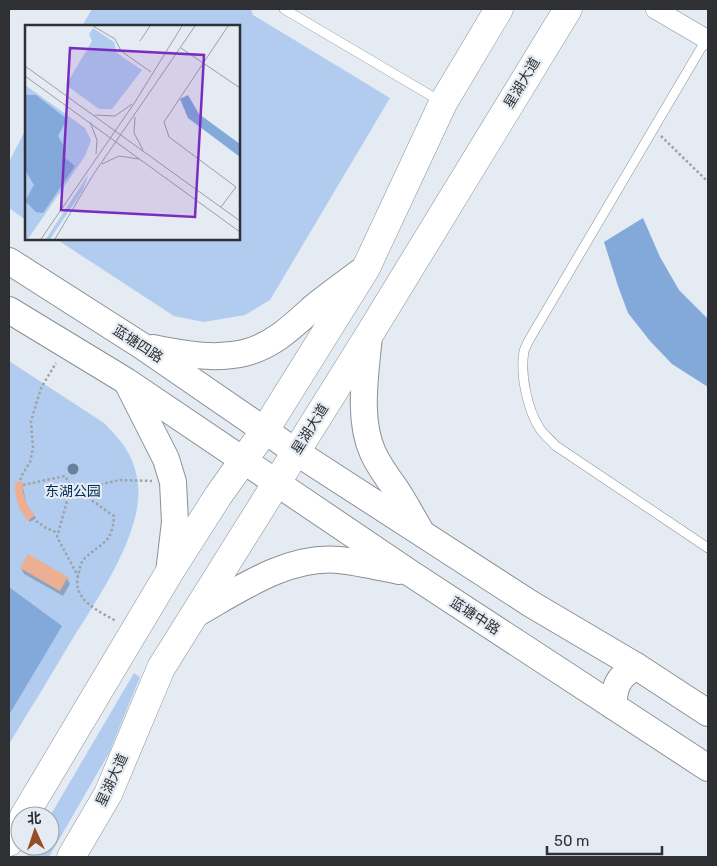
<svg xmlns="http://www.w3.org/2000/svg" width="717" height="866" font-family="Rubik,'Noto Sans SC',sans-serif">
<rect width="100%" height="100%" fill="#e5ebf2"/>
<g fill="#b1ccef">
<path d="M92 9H251L253 15 390 98 270 300 245 315 204 322 174 316 56 239H239V26H82Z"/>
<path d="M26 129V220L9 208V162Z"/>
<path d="M9 361 104 423C123 442 135 457 138 485 143 535 95 602 70 643 50 677 29 711 9 744Z"/>
<path d="M134 673 140 677 109 753 49 857H26L33 846H50V816Z"/>
</g>
<g fill="#82a9da">
<path d="M643 218 660 257 679 290 708 319V387L672 364 650 341 628 313 618 286 604 242Z"/>
<path d="M9 587 62 626 9 715Z"/>
</g>
<g fill="#0003">
<path d="M22 483 27 506 36 518 30 522 24 514Z"/>
<path d="M21 568 67 578 70 584 63 596 24 574Z"/>
</g>
<g fill="#edaf91">
<path d="M22 481 23 491 26 502 31 511 35 515 28 521 21 511 18 505 15 491V482Z"/>
<path d="M28 554 68 577 60 591 20 568Z"/>
</g>
<g fill="none" stroke-linecap="round" stroke-linejoin="round">
<g stroke="#8b9096" stroke-width="10">
<g id="service">
<path d="M284 9 440 101"/>
<path d="M707 38 529 340C527 344 525 348 524 351 520 374 527 409 540 429 544 435 551 440 556 446L708 548"/>
</g>
</g>
<g stroke="#8b9096" stroke-width="20">
<path id="minor" d="M655 9 708 40"/>
</g>
<g stroke="#8b9096" stroke-width="28">
<g id="secondary">
<path d="M9 261 142 346 296 452 531 604 636 666 708 713"/>
<path d="M9 310 126 381 410 573 708 768"/>
<path d="M369 335C366 372 357 418 373 453 379 466 387 477 395 488 404 501 411 515 419 528"/>
<path d="M153 348C183 354 214 360 244 353 273 346 293 326 314 307 330 294 347 282 363 270"/>
<path d="M128 384 166 459 173 482 175 522 169 573"/>
<path d="M194 615C237 591 287 555 339 560 359 562 379 567 399 571"/>
<path d="M613 706C615 685 617 678 636 666"/>
</g>
</g>
<g stroke="#8b9096" stroke-width="29">
<g id="primary">
<path d="M24 816 169 573 218 496 265 430 366 268 443 103 499 9"/>
<path d="M9 842 20 823"/>
<path d="M71 857 108 794 161 668 369 335 568 9"/>
</g>
</g>
<g stroke="#9ea2a7" stroke-width="2.5" stroke-dasharray="2.5 2.5" stroke-linecap="butt">
<path d="M661 136 708 182"/>
<path d="M20 480 22 475 30 462 33 448 31 421 41 388 56 363"/>
<path d="M23 485 65 476 71 486 114 516C112 544 103 541 85 558 81 561 80 567 79 572 70 599 97 610 116 621"/>
<path d="M71 487 57 537 78 576"/>
<path d="M76 490 120 480 152 481"/>
<path d="M32 518 46 528 58 533"/>
</g>
<use href="#service" stroke="#fff" stroke-width="9"/>
<use href="#minor" stroke="#fff" stroke-width="19"/>
<use href="#secondary" stroke="#fff" stroke-width="26"/>
<use href="#primary" stroke="#fff" stroke-width="28"/>
</g>
<circle fill="#68819d" cx="73" cy="469" r="5.5"/>
<g text-anchor="middle" dominant-baseline="central" stroke-width="4.5" stroke-linejoin="round" paint-order="stroke">
<g font-size="14" fill="#2e3033" stroke="#e5ebf2">
<text transform="translate(522 83) rotate(-59)">星湖大道</text>
<text transform="translate(138 344) rotate(33)">蓝塘四路</text>
<text transform="translate(310 429) rotate(-58)">星湖大道</text>
<text transform="translate(475 616) rotate(33)">蓝塘中路</text>
<text transform="translate(112 780) rotate(-65)">星湖大道</text>
</g>
<g font-size="14" fill="#022b57" stroke="#e5ebf2">
<text x="73" y="491">东湖公园</text>
</g>
</g>
<g transform="translate(25 25)">
<rect width="215" height="215" fill="#e5ebf2"/>
<path d="M68 3 89 17 92 28 117 45 87 84H74L41 60 67 16 64 9ZM0 60 60 103 66 115 60 131 3 214H0ZM63 150 58 165 25 214H21Z" fill="#b1ccef"/>
<path d="M0 70H11L42 94 33 111 41 125 39 132 50 141 18 188 11 187 0 176 9 160 0 145ZM163 70 174 89 215 119V132L163 93 155 74Z" fill="#82a9da"/>
<path fill="none" stroke="#9ca0a6" stroke-width="1" d="M68 1 90 14 96 26 126 47M115 16 125 1M156 23 215 63M0 41 215 196M0 51 215 207M70 90 90 91 107 79M110 92 109 108 118 125M65 97 72 115 71 129M77 139 94 131 114 134M196 182 211 162 144 112 139 97 203 1M16 214 110 77 157 1M30 214 68 150 170 1"/>
<path fill="#7b2cbf" fill-opacity="0.15" stroke="#7b2cbf" stroke-width="2.5" d="M45 23 179 30 170 192 36 185Z"/>
<rect width="215" height="215" fill="none" stroke="#2e3033" stroke-width="2.5"/>
</g>
<rect width="717" height="866" fill="none" stroke="#2e3033" stroke-width="20"/>
<g transform="translate(35 831) rotate(357)"><circle r="24" fill="#e5ebf2" stroke="#9ca0a6"/>
<path d="M0-4L9 19L0 12L-9 19Z" fill="#944d26"/>
<text y="-8" font-size="14" font-weight="bold" text-anchor="middle" fill="#2e3033">北</text>
</g>
<path d="M547 846v8h115v-8" fill="none" stroke="#2e3033" stroke-width="2.5"/>
<text x="554" y="846" font-size="15" fill="#2e3033" stroke="#e5ebf2" stroke-width="4" paint-order="stroke">50 m</text>
</svg>
